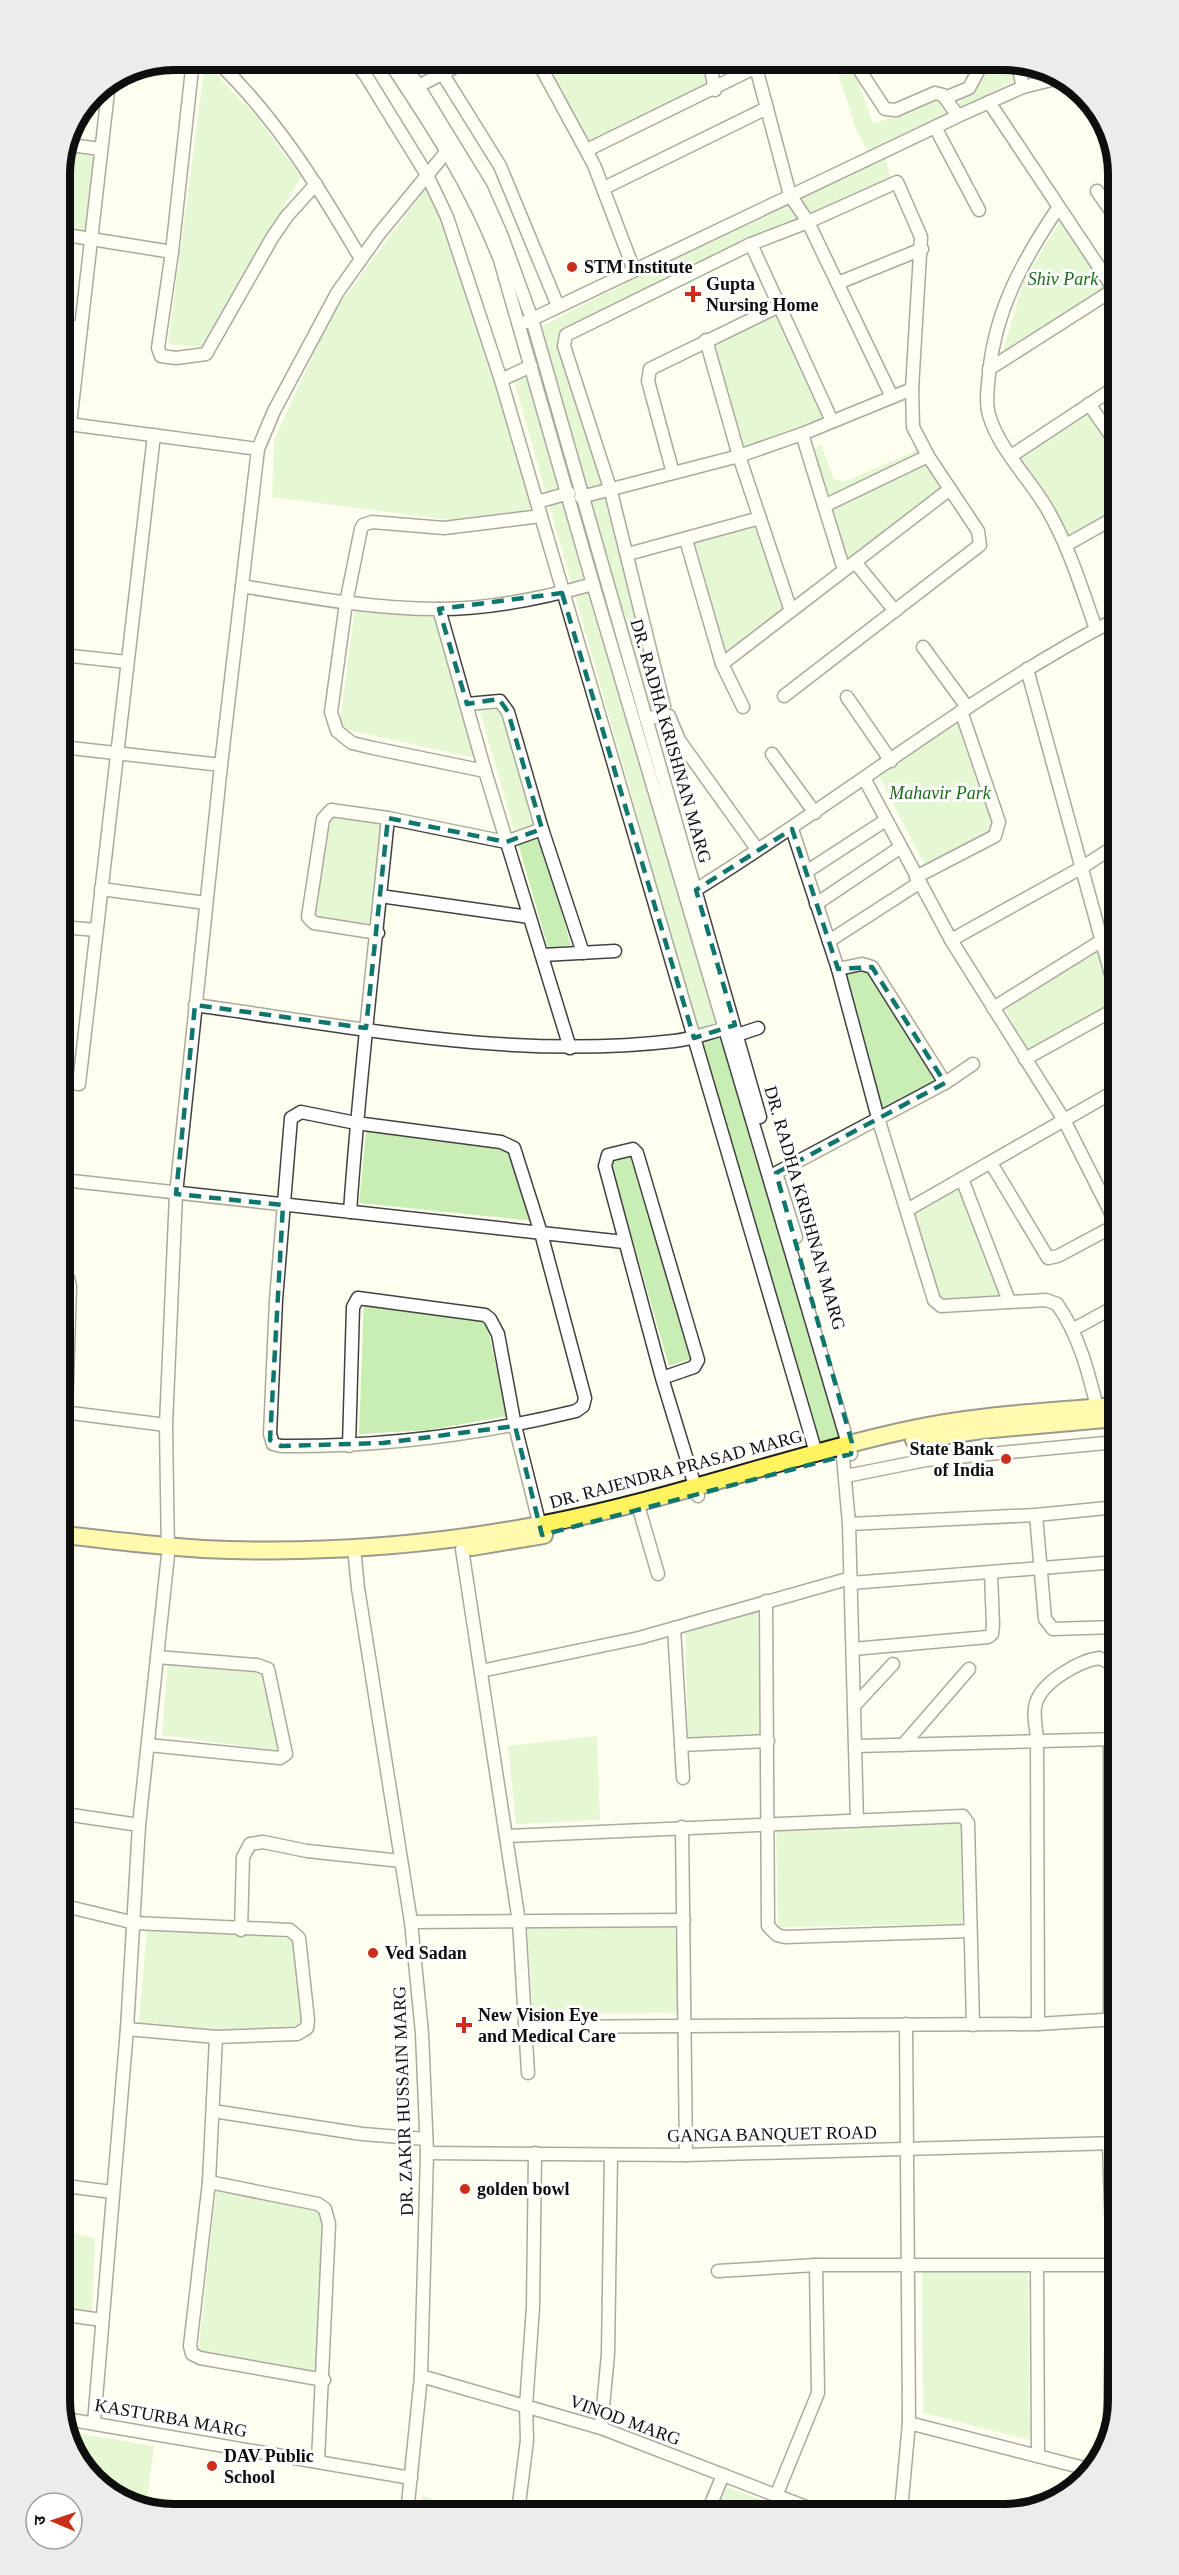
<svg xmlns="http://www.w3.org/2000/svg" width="1179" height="2575" font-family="'Times New Roman','Noto Sans Devanagari',serif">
<rect width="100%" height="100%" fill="#ffffef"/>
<g fill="#c8eeb4">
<path d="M575 60H706L712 89 590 146 551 72Z"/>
<path d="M834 60H851L873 124 946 97 954 115 869 154 856 130Z"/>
<path d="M970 60 1013 61 1017 79 958 110Z"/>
<path d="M205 63 258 118 301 177 202 347 168 344Z"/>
<path d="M67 152 95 155 85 233 60 229V167Z"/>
<path d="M883 152 891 178 565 334 667 709 648 715 538 328Z"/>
<path d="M429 184 457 234 540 511 450 520 272 497 274 440 331 315Z"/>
<path d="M1064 215 1109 289 1000 361 1024 280Z"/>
<path d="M779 312 829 420 741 448 712 344Z"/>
<path d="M535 369 852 1438 816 1446 513 377Z"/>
<path d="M1094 406 1114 435V514L1067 542 1015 456Z"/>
<path d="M821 444 834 479 844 482 913 452 919 444 948 486 847 567 810 453Z"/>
<path d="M761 511 791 611 728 661 691 533Z"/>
<path d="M355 608 436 617 480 759 339 728Z"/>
<path d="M501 698 571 945 548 948 477 701Z"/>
<path d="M967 719 1000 830 926 868 877 772Z"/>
<path d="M328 812 382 824 371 929 315 916Z"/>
<path d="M1098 942 1115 1005 1030 1053 1000 1000Z"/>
<path d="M871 958 945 1083 878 1118 838 969Z"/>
<path d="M367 1124 511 1142 534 1221 359 1203Z"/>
<path d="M632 1151 691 1359 669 1366 609 1158Z"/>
<path d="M959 1181 1006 1298 939 1301 910 1209Z"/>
<path d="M364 1298 485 1315 507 1416 429 1430 359 1434Z"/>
<path d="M758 1610 760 1737 688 1740 685 1626Z"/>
<path d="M168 1662 261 1670 279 1751 162 1735Z"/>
<path d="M597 1736 600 1820 516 1824 508 1746Z"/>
<path d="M961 1822 962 1924 778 1927 776 1825Z"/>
<path d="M675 1922 678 2013 533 2014 527 1923Z"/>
<path d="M147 1927 298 1939 312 2037 139 2024Z"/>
<path d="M217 2183 328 2208 319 2376 198 2352Z"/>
<path d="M66 2231 95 2238 92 2314 66 2309Z"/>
<path d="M1028 2271 1030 2440 923 2413 922 2272Z"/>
<path d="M66 2431 154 2446 146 2507 105 2492 66 2438Z"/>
<path d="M727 2487 787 2509 716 2511Z"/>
<path d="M422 2496 480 2513H420Z"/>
</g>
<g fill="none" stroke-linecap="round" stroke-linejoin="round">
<g stroke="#414141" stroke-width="15">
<g id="minor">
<path d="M193 60 172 252 158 348 161 356 176 358 206 354 272 238 287 216 316 184"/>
<path d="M216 60C278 120 318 186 361 259"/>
<path d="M353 60 366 76 427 175 447 217 501 380 816 1453"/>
<path d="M388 60C431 124 472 187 500 260L593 584 851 1454"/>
<path d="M402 60 481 189 501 234 532 319 760 1117"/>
<path d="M434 60 500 166 558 306"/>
<path d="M537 60 594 165 634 270"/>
<path d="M709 60 715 90"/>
<path d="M754 60 790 195 808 222 892 397"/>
<path d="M853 60 885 109 896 110 935 93 943 95 958 116"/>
<path d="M1017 62 1023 87"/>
<path d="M1073 83 1080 92"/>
<path d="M413 89 468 60"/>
<path d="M945 98 969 88 984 60"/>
<path d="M989 102 1113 288"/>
<path d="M935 127 979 210"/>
<path d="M70 145 101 149"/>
<path d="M587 150 756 67"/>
<path d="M604 188 767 108"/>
<path d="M1097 191 1113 214"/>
<path d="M1058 208C1023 260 995 310 989 374 988 387 985 401 989 415 999 449 1028 477 1046 507 1069 546 1081 587 1096 629"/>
<path d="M60 234 172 252"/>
<path d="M751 244 832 421"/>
<path d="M838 283 922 249"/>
<path d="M526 322 958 116 1023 87 1059 78"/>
<path d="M61 325 81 328"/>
<path d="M706 340 739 456 791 611"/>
<path d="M989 369 1113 290"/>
<path d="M501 380 531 366"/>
<path d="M1089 404 1114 440"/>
<path d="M61 423 258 449"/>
<path d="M70 424 109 83"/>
<path d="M802 434 844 570"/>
<path d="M1011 456 1114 388"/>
<path d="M673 473 648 381 650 369 779 306"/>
<path d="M581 497 739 456 802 434 912 389"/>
<path d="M537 502 569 493"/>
<path d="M824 506 928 456"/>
<path d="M686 540 722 664 743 707"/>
<path d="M1066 545 1114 518"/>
<path d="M628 554 760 518"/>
<path d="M855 562 895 611"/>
<path d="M242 586C307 597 373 609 439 609 489 609 544 598 593 584"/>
<path d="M439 609 485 771 570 1048"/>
<path d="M923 647 967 707"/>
<path d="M62 655 127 662"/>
<path d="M722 664 950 489"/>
<path d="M1027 669 1115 989"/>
<path d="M847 697 891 761"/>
<path d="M467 704 500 701 508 712 542 829 583 953"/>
<path d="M664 706 610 488 564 346 566 335 751 244 808 222 897 182 921 237 912 389 913 427 928 456 978 531 980 545 784 696"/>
<path d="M646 718 669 716 679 740 757 849"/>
<path d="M62 747 221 765"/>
<path d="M772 754 815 813"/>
<path d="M485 771 373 748 352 743 337 731 331 712 346 603 361 529 363 525 372 522 444 528 541 516"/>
<path d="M865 780 951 940 1064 1120 1116 1223"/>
<path d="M792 829 838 969 878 1118 934 1300 941 1306 1046 1300 1057 1304C1079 1335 1088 1371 1097 1407"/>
<path d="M806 872 886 820"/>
<path d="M916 877 995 836 999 822 961 711"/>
<path d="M101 889 206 903"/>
<path d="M689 894C833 806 965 698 1114 620"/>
<path d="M380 896 529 917"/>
<path d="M816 904 901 847"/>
<path d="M62 927 96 930"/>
<path d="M378 933 314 923 308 917 323 819 331 810 388 818 506 842 542 829"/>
<path d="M951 940 1081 868 1115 846"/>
<path d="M829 941 919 883"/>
<path d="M543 955 615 951"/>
<path d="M838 969 862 964 872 967 945 1083"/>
<path d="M195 1005C354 1027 513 1060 674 1041 694 1039 712 1031 732 1027"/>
<path d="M993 1008 1101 941"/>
<path d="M737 1035 758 1028"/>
<path d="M1025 1059 1115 1009"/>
<path d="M63 1082 79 1084 154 435"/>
<path d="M301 1112 356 1123 501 1142 514 1148 541 1233 585 1398 583 1406 576 1411C479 1435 382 1447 281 1446L273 1444 270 1434 276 1300 291 1118Z"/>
<path d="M991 1163 1048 1258 1058 1256 1116 1225"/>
<path d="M776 1173 945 1083 973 1064"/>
<path d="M778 1179 796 1237"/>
<path d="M962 1179 1009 1301"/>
<path d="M63 1180 624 1242"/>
<path d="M907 1210 1115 1091"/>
<path d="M350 1212C359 1080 375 949 388 818"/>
<path d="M63 1273 68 1278 70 1287 66 1412"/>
<path d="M1072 1330 1116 1306"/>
<path d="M662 1378 694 1367 698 1360 637 1153 633 1149 608 1155 605 1166 662 1378 698 1496"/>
<path d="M63 1412 166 1425"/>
<path d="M349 1446 353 1307 358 1298 485 1315 490 1319 498 1334 515 1426 541 1530"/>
<path d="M843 1457 849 1524 857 1821"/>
<path d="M846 1476 926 1460 1116 1442"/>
<path d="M640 1512 658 1574"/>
<path d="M1036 1515 1045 1619 1053 1629 1117 1627"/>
<path d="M849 1524 1036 1515 1117 1507"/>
<path d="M354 1548 358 1588 411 1922 422 2033 427 2153 421 2376 407 2513"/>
<path d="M462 1549 519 1922 528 2073"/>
<path d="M851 1583 1117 1562"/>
<path d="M766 1601 768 1926 777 1935 785 1937 970 1931"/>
<path d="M674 1628 683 1778"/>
<path d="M853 1649 988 1637 992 1634 993 1625 991 1574"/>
<path d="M481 1671 639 1638 851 1578"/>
<path d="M855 1705 893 1664"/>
<path d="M1110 1739V2019"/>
<path d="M148 1745 280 1758 286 1754 268 1669 257 1665 157 1657"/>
<path d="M681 1745 768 1741"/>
<path d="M903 1745 969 1669"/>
<path d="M856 1746 1116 1739"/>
<path d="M65 1814 139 1825"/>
<path d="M682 1827 686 2155"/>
<path d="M507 1836 963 1816 968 1823 973 2025"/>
<path d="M65 1906 135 1923 290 1930 299 1938 308 2020 307 2028 297 2034 216 2037 127 2029"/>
<path d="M411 1922 684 1920"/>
<path d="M241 1930 243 1857 250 1844 263 1842 307 1851 401 1861"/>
<path d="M1038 2024 1037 1741C1037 1729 1032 1714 1036 1703 1042 1682 1079 1661 1099 1658L1117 1666"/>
<path d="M527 2027 1038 2024 1118 2019"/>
<path d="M216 2037 209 2182 190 2346 192 2354 200 2358 324 2380"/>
<path d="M213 2111 362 2134 426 2139"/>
<path d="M1109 2143 1113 2265 1110 2429"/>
<path d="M427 2153 686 2155 1118 2143"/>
<path d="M209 2182 318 2204 325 2209 329 2224 318 2461"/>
<path d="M66 2186 112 2192"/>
<path d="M1037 2266 1038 2456"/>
<path d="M718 2271 816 2265H1113"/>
<path d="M66 2315 102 2320"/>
<path d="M421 2376 601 2428 814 2510"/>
<path d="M66 2419 411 2478"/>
<path d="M94 2423 127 2029 139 1825 168 1555 166 1425 176 1194 221 765 258 449 274 411 337 293 379 234 447 151"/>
<path d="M909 2423 1092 2470"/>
<path d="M601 2428 608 2354 611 2155"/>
<path d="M776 2496 818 2393 816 2265"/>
<path d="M901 2510 909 2423 906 2024"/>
<path d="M708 2511 723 2475"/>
<path d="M518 2512 527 2440 526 2406 533 2307 535 2153"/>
</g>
</g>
<g stroke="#1f1f1f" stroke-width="20">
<g id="major">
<path d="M914 1440 982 1430 1116 1418"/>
<path d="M64 1535C110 1540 156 1546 203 1549 315 1554 429 1546 539 1525 663 1502 781 1458 903 1431 973 1415 1045 1412 1116 1406"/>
<path d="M472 1547 544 1535"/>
</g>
</g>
<use href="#minor" stroke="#fff" stroke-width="12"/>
<use href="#major" stroke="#fff45f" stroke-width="16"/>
</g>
<path d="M0 0H1179V2575H0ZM562 593 694 1038 735 1025 696 890 792 829 838 969 872 967 945 1083 776 1173 852 1443 851 1454 542 1535 515 1426 383 1443 281 1446 270 1440 283 1205 176 1194 195 1005 366 1028 388 818 506 842 542 829 508 712 499 699 467 704 439 609Z" fill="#ffffef" fill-opacity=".55" fill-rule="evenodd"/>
<path fill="none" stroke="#0f766e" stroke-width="4.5" stroke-dasharray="12 8" stroke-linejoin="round" d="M562 593 694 1038 735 1025 696 890 792 829 838 969 872 967 945 1083 776 1173 852 1443 851 1454 542 1535 515 1426 383 1443 281 1446 270 1440 283 1205 176 1194 195 1005 366 1028 388 818 506 842 542 829 508 712 499 699 467 704 439 609Z"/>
<g fill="#cb2f19" stroke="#fff" stroke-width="2">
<circle cx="572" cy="267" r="6"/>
<path d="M690 285h6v6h6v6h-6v6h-6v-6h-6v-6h6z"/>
<circle cx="1006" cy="1459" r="6"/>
<circle cx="373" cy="1953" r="6"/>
<path d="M461 2016h6v6h6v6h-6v6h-6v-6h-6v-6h6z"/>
<circle cx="465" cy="2189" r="6"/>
<circle cx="212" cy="2466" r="6"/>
</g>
<g text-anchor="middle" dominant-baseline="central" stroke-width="6" stroke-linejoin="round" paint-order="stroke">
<g font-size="18" font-weight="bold" fill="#0e0e0e" stroke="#fff" text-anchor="start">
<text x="584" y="267">STM Institute</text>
<text x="706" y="284">Gupta<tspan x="706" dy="21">Nursing Home</tspan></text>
<text x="994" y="1449" text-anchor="end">State Bank<tspan x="994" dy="21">of India</tspan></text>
<text x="385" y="1953">Ved Sadan</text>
<text x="478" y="2015">New Vision Eye<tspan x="478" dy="21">and Medical Care</tspan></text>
<text x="477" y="2189">golden bowl</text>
<text x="224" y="2456">DAV Public<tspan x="224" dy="21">School</tspan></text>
</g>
<g font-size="18" font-style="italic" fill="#1a6c18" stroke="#fff">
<text x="1063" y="279">Shiv Park</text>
<text x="940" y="793">Mahavir Park</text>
</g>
<g font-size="18" fill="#0e0e0e" stroke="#fff">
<text transform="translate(671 741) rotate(74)">DR. RADHA KRISHNAN MARG</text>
<text transform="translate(805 1208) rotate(74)">DR. RADHA KRISHNAN MARG</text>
<text transform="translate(676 1469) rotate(-15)">DR. RAJENDRA PRASAD MARG</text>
<text transform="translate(403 2101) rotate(-92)">DR. ZAKIR HUSSAIN MARG</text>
<text transform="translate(772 2134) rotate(-1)">GANGA BANQUET ROAD</text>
<text transform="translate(171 2418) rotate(10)">KASTURBA MARG</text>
<text transform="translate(625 2420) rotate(20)">VINOD MARG</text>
</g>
</g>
<path d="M0 0H1179V2575H0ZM174 70H1004A104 104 0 0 1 1108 174V2400A104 104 0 0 1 1004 2504H174A104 104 0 0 1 70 2400V174A104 104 0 0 1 174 70Z" fill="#ececec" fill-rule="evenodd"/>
<path fill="none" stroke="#0e0e0e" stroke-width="8" d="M174 70H1004A104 104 0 0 1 1108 174V2400A104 104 0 0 1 1004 2504H174A104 104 0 0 1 70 2400V174A104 104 0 0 1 174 70Z"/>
<g transform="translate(54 2521) rotate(272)"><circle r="28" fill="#ffffff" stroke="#9f9f9f" stroke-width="1.5"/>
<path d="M0-4.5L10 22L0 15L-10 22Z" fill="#cb2f19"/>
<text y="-9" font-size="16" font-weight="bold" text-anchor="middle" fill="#0e0e0e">उ</text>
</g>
</svg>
